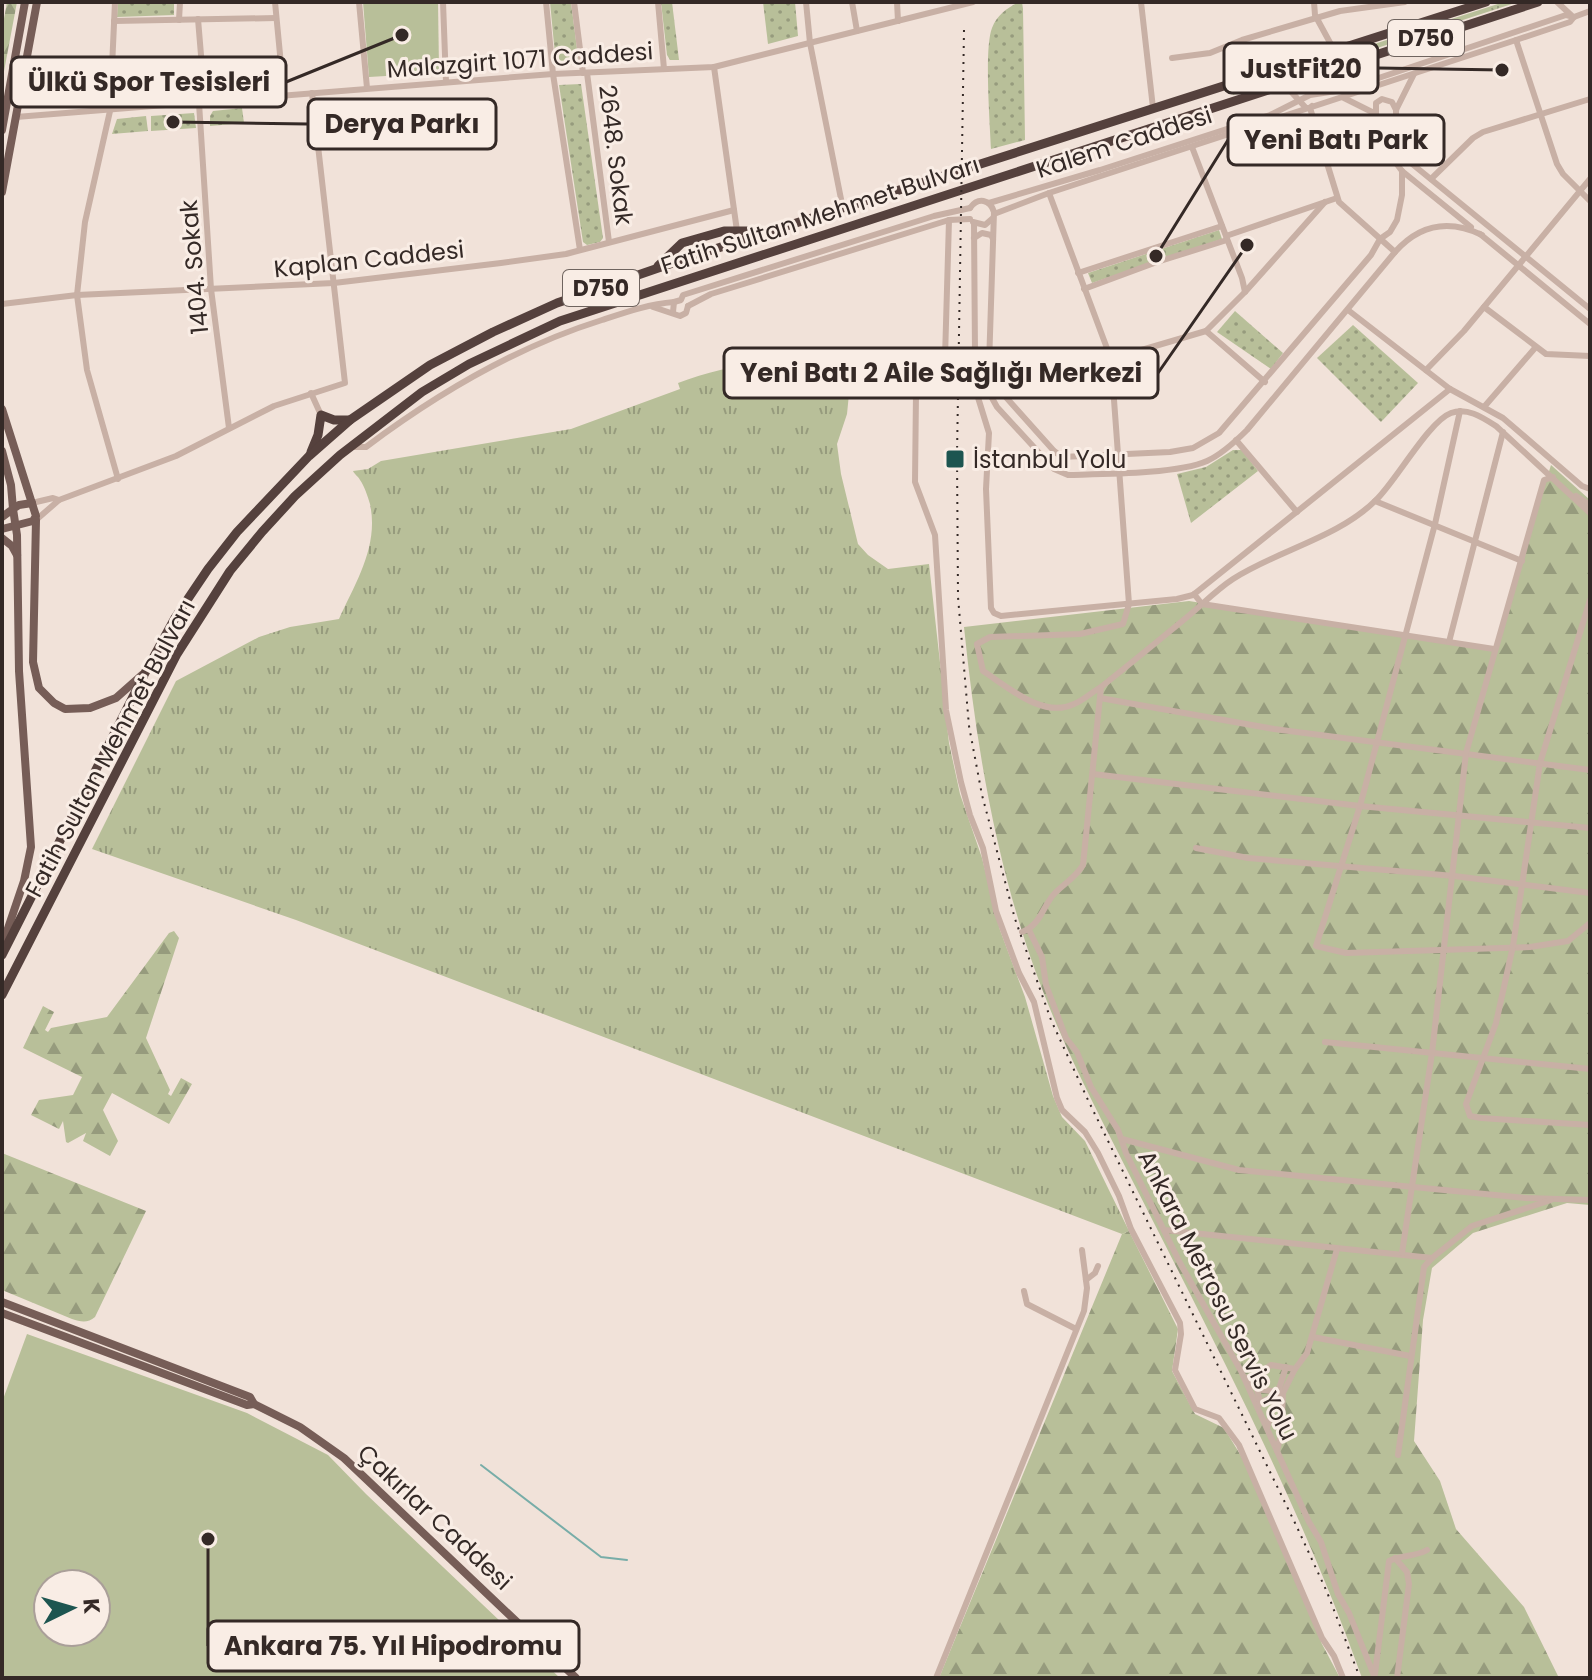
<svg xmlns="http://www.w3.org/2000/svg" width="1592" height="1680" font-family="Poppins,sans-serif">
<defs>
<pattern id="grass-tufts" width="24" height="20" patternUnits="userSpaceOnUse" patternTransform="scale(2)"><rect width="24" height="20" fill="#b8bf99"/><path d="M3 7l-1-3M5 7V3M7 7l1-3M15 17l-1-3M17 17v-4M19 17l1-3" fill="none" stroke="#969b7d"/></pattern>
<pattern id="forest-firs" width="22" height="20" patternUnits="userSpaceOnUse" patternTransform="scale(2)"><rect width="22" height="20" fill="#b8bf99"/><path d="M5 1l3.5 6h-7zM16 11l3.5 6h-7z" fill="#969b7d"/></pattern>
<pattern id="park-dots" width="8" height="8" patternUnits="userSpaceOnUse" patternTransform="scale(2)"><rect width="8" height="8" fill="#b8bf99"/><path d="M2 2h.1M6 6h.1" fill="none" stroke="#969b7d" stroke-width="1.8" stroke-linecap="round"/></pattern>
</defs>
<rect width="100%" height="100%" fill="#f1e2d9"/>
<g fill="url(#grass-tufts)">
<path d="M1504 2H1518L1233 95 1232 90Z"/>
<path d="M780 361C797 380 825 385 850 384L847 414 837 444 841 474 858 544 868 555 888 569 929 564 949 743 960 794 982 858 1000 930 1025 997 1053 1096 1062 1117 1085 1141 1129 1231 1122 1234 296 920 92 849 176 681 259 637 290 627 339 619C356 582 379 546 370 504 368 497 364 485 360 480 358 476 354 474 353 471L368 469 381 461 571 429 680 389 678 383C711 371 744 363 780 361Z"/>
</g>
<g fill="url(#forest-firs)">
<path d="M7 2H17L2 82V30Z"/>
<path d="M1551 465 1590 500V1205L1567 1203 1473 1233 1432 1268 1423 1320 1414 1441 1440 1481 1456 1529 1524 1607 1559 1678H1362C1307 1523 1231 1374 1156 1227 1114 1143 1067 1059 1035 970 995 859 976 744 964 627L1189 601 1494 649Z"/>
<path d="M174 931 179 938 146 1038 170 1090 168 1094 171 1096 181 1078 192 1084 169 1124 112 1093 103 1110 118 1141 110 1156 83 1141 86 1133 68 1143 66 1142 63 1121 59 1129 31 1115 39 1100 73 1095 82 1077 23 1048 43 1006 54 1012 45 1030 48 1032 51 1028 107 1017 169 933Z"/>
<path d="M2 1153 146 1211 95 1317C88 1323 81 1322 72 1319L2 1290Z"/>
<path d="M1129 1231 1178 1329 1172 1371 1195 1414 1224 1428 1246 1464 1322 1644 1340 1678H939L1122 1234Z"/>
</g>
<g fill="url(#park-dots)">
<path d="M118 2H174V15L117 17Z"/>
<path d="M550 2H571L579 64 556 65Z"/>
<path d="M661 2H672L679 60H670L667 55Z"/>
<path d="M763 2H795L798 36 768 44Z"/>
<path d="M1019 2H1022L1023 9 1025 140 991 149C990 124 984 48 992 28 997 15 1007 8 1019 2Z"/>
<path d="M581 84 603 238 600 242 587 245 583 242 559 85Z"/>
<path d="M242 108 244 123 210 126V116L213 111Z"/>
<path d="M194 113 196 128 151 131V116Z"/>
<path d="M146 116 148 131 112 134 117 119Z"/>
<path d="M1219 230 1222 239 1092 283 1088 273Z"/>
<path d="M1235 311 1283 353 1271 369 1217 332Z"/>
<path d="M1353 325 1418 383 1381 422 1317 358Z"/>
<path d="M1233 450H1242L1258 471 1191 523 1177 474 1206 467Z"/>
</g>
<g fill="#b8bf99" fill-rule="evenodd">
<path d="M363 2H438L439 69 436 73 369 77Z"/>
<path d="M27 1334 247 1413 328 1455 366 1494 560 1678H2V1402ZM96 1584V1632H48V1584Z"/>
</g>
<g fill="none" stroke-linecap="round" stroke-linejoin="round">
<path stroke="#78ada8" stroke-width="2" d="M481 1465 601 1557 627 1560"/>
<g stroke="#c8b0a5" stroke-width="6">
<path d="M115 2 110 111 85 222 77 295 87 370 118 479"/>
<path d="M275 2 284 96"/>
<path d="M359 2 367 88"/>
<path d="M443 2 446 82"/>
<path d="M546 2 553 74 580 250"/>
<path d="M574 2 583 73"/>
<path d="M658 2 664 69"/>
<path d="M806 2 810 43 843 209"/>
<path d="M852 2 857 31"/>
<path d="M897 2 898 21"/>
<path d="M1141 2 1153 108"/>
<path d="M1314 2 1315 15 1334 50"/>
<path d="M1557 2 1571 15"/>
<path d="M198 19 205 103"/>
<path d="M179 20 180 2"/>
<path d="M114 21 276 18"/>
<path d="M1516 40 1557 164 1563 174 1590 201"/>
<path d="M1172 58 1210 53 1242 40 1340 11 1405 2"/>
<path d="M714 67 737 231"/>
<path d="M587 73 609 242"/>
<path d="M1414 74 1396 110V118L1411 163 1590 309"/>
<path d="M1284 84 1306 108H1310"/>
<path d="M1344 98 1376 114"/>
<path d="M199 103 211 289 229 428"/>
<path d="M1312 106 1310 108 1339 202 1395 252"/>
<path d="M1376 114 1393 159 1402 171 1471 227"/>
<path d="M1376 114V103L1382 99 1392 102 1396 110"/>
<path d="M16 117 553 74 714 67 973 2"/>
<path d="M1192 147 1242 278 1245 292"/>
<path d="M1431 179 1473 138 1483 132 1590 99"/>
<path d="M989 203 1100 170 1270 115 1310 95 1343 90 1566 15 1574 17"/>
<path d="M970 208C978 197 990 199 994 212L989 365 996 386 1054 451 1062 457 1170 452 1193 448 1219 433 1371 255 1380 239 1390 232 1397 220 1402 195V171"/>
<path d="M994 214 1049 193 1516 40 1570 22 1574 17 1590 11"/>
<path d="M949 220 945 358 916 393 915 482 935 535 946 710 961 782 970 815 983 848 996 911 1019 973 1034 1002 1057 1098 1062 1110 1085 1132 1098 1153 1119 1196 1131 1229 1180 1323 1181 1334 1175 1370 1195 1409 1219 1418 1239 1445 1322 1638 1334 1656 1343 1678"/>
<path d="M973 222 985 225 993 218"/>
<path d="M974 224 975 352 982 380 997 407 1054 469 1068 475C1102 474 1178 474 1207 461 1222 454 1235 442 1247 430L1395 252C1420 224 1449 219 1482 235"/>
<path d="M1480 234 1590 324"/>
<path d="M1226 236 1337 198"/>
<path d="M974 238 982 233 991 235 993 239"/>
<path d="M1078 273 1222 226"/>
<path d="M1084 289 1157 262 1227 240"/>
<path d="M2 304 77 295 334 283 501 263 566 254 734 210"/>
<path d="M688 306 711 294 949 220 970 219"/>
<path d="M653 307 680 316 686 313 688 306"/>
<path d="M1484 307 1546 354 1590 356"/>
<path d="M1348 310 1450 389 1503 418 1582 486 1590 489"/>
<path d="M673 312 674 302 681 300 683 295 934 216 970 208"/>
<path d="M1206 331 1265 382"/>
<path d="M945 358 944 380 976 391"/>
<path d="M1111 359 1206 331 1245 292 1325 202"/>
<path d="M1426 370 1464 331 1590 179"/>
<path d="M978 374 976 391 989 433 986 489 991 608 994 613 1001 616 1177 599 1193 595 1450 389"/>
<path d="M925 388 944 380"/>
<path d="M311 393 321 415"/>
<path d="M1484 407 1535 348"/>
<path d="M1460 411 1435 524 1360 806 1316 946 1346 953 1530 947 1568 941 1590 923"/>
<path d="M1236 440 1297 512"/>
<path d="M353 447H366C438 393 516 347 602 320 626 312 649 304 674 302"/>
<path d="M1576 496 1590 505"/>
<path d="M59 500 176 456 274 406 345 383 312 93"/>
<path d="M1375 501 1522 561"/>
<path d="M32 503 53 498 59 500 36 520"/>
<path d="M1194 594 1202 604 1494 649"/>
<path d="M1590 600 1540 763 1513 946 1496 1023 1466 1104 1470 1116 1481 1118 1590 1125"/>
<path d="M1449 642 1503 432"/>
<path d="M1101 687C1130 664 1158 641 1186 618 1202 605 1216 590 1233 579 1278 550 1338 538 1376 500 1396 481 1429 421 1451 413 1467 407 1482 417 1496 426L1590 513"/>
<path d="M1100 698 1274 729 1590 770"/>
<path d="M1093 774 1360 806 1590 828"/>
<path d="M1196 848 1248 858 1454 876 1590 893"/>
<path d="M1029 930 1042 957 1046 985 1066 1038 1077 1052 1091 1087 1118 1130 1126 1153 1180 1263 1241 1371 1309 1522 1321 1542 1338 1594 1349 1613 1375 1678"/>
<path d="M1022 932C1041 925 1043 905 1055 893 1065 883 1076 877 1083 865L1101 687C1092 692 1084 700 1074 704 1043 719 1008 687 983 671L977 644 990 637 1080 634 1123 624 1129 604 1111 359 1049 193"/>
<path d="M1325 1042 1590 1069"/>
<path d="M1122 1139 1239 1170 1526 1198 1590 1200"/>
<path d="M1164 1230 1432 1258"/>
<path d="M1402 1253 1432 1053 1466 753 1544 480 1553 477"/>
<path d="M1086 1280 1095 1273 1098 1266"/>
<path d="M1024 1291 1027 1304 1076 1329"/>
<path d="M1313 1337 1410 1356"/>
<path d="M1247 1378 1257 1389 1263 1370 1271 1365 1295 1369 1307 1353 1337 1249"/>
<path d="M1260 1402 1257 1389 1278 1392 1267 1428"/>
<path d="M1259 1405 1260 1402 1283 1393 1295 1369"/>
<path d="M1277 1451 1281 1434 1283 1393 1278 1392 1286 1367"/>
<path d="M1398 1455 1424 1267 1432 1258 1472 1226 1551 1200"/>
<path d="M1395 1558 1407 1572 1409 1584 1397 1678"/>
<path d="M1375 1674 1389 1561C1401 1555 1415 1557 1427 1550"/>
<path d="M936 1678 1084 1311 1087 1288 1082 1250"/>
</g>
<g stroke="#765d57" stroke-width="8">
<path d="M2 130 25 2"/>
<path d="M2 192 37 2"/>
<path d="M2 409 36 516 33 521 2 529"/>
<path d="M2 451 11 485 13 509 2 517"/>
<path d="M36 520 33 662 39 688 54 703 65 709 90 708 116 698 142 675"/>
<path d="M2 538 12 546 17 555"/>
<path d="M2 946 24 881 31 847 19 671 17 535 13 509 19 505 32 503"/>
<path d="M2 1302 250 1397 254 1404 247 1405 2 1313"/>
<path d="M254 1404 300 1427 344 1458 576 1678"/>
</g>
<g stroke="#55413d" stroke-width="9">
<path d="M658 266 682 243 724 231H760"/>
<path d="M311 452 318 435 321 415 334 420H350"/>
<path d="M2 955 146 671 175 618 208 569 237 532 309 456 350 420 430 365 493 332 557 303 693 256 1486 2"/>
<path d="M2 995 177 654 230 571 262 532 295 496 340 455 422 392 469 364 560 321 1538 2"/>
</g>
<path stroke="#342926" stroke-width="2" stroke-dasharray="2 6" stroke-linecap="butt" d="M964 30 957 455 958 597 969 726 982 795 1015 919 1051 1020 1088 1100 1296 1525 1327 1592 1360 1678"/>
</g>
<rect fill="#1d5550" stroke="#f9ede5" stroke-width="3" x="945" y="449" width="20" height="20" rx="4"/>
<g text-anchor="middle" dominant-baseline="central" stroke-width="6" stroke-linejoin="round" paint-order="stroke">
<g fill="#f9ede5" stroke="#6f645f" stroke-width="2">
<rect x="1388" y="20" width="76" height="36" rx="6"/>
<rect x="563" y="270" width="76" height="36" rx="6"/>
</g>
<g font-size="22" font-weight="bold" fill="#342926">
<text x="1426" y="38">D750</text>
<text x="601" y="288">D750</text>
</g>
<g font-size="24" fill="#342926" stroke="#f9ede5">
<text transform="translate(520 60) rotate(-4)">Malazgirt 1071 Caddesi</text>
<text transform="translate(1124 142) rotate(-18)">Kalem Caddesi</text>
<text transform="translate(616 155) rotate(83)">2648. Sokak</text>
<text transform="translate(820 215) rotate(-18)">Fatih Sultan Mehmet Bulvarı</text>
<text transform="translate(369 259) rotate(-6)">Kaplan Caddesi</text>
<text transform="translate(194 267) rotate(-95)">1404. Sokak</text>
<text transform="translate(110 748) rotate(-62)">Fatih Sultan Mehmet Bulvarı</text>
<text transform="translate(1218 1295) rotate(63)">Ankara Metrosu Servis Yolu</text>
<text transform="translate(435 1517) rotate(43)">Çakırlar Caddesi</text>
</g>
<g font-size="24" fill="#342926" stroke="#f9ede5" text-anchor="start">
<text x="973" y="459">İstanbul Yolu</text>
</g>
</g>
<path fill="none" stroke="#342926" stroke-width="3" d="M1502 70L1378 68M402 35L286 82M173 122L308 124M1156 256L1228 140M1247 245L1158 373M208 1539L208 1646"/>
<g fill="#342926" stroke="#f9ede5" stroke-width="3">
<circle cx="1502" cy="70" r="8"/>
<circle cx="402" cy="35" r="8"/>
<circle cx="173" cy="122" r="8"/>
<circle cx="1156" cy="256" r="8"/>
<circle cx="1247" cy="245" r="8"/>
<circle cx="208" cy="1539" r="8"/>
</g>
<g fill="#f9ede5" stroke="#342926" stroke-width="3">
<rect x="1224" y="43" width="154" height="50" rx="8"/>
<rect x="11" y="57" width="275" height="50" rx="8"/>
<rect x="308" y="99" width="188" height="50" rx="8"/>
<rect x="1228" y="115" width="216" height="50" rx="8"/>
<rect x="724" y="348" width="434" height="50" rx="8"/>
<rect x="208" y="1621" width="371" height="50" rx="8"/>
</g>
<g font-size="26" text-anchor="middle" font-weight="bold" fill="#342926">
<text x="1301" y="78">JustFit20</text>
<text x="149" y="91">Ülkü Spor Tesisleri</text>
<text x="402" y="133">Derya Parkı</text>
<text x="1336" y="149">Yeni Batı Park</text>
<text x="941" y="382">Yeni Batı 2 Aile Sağlığı Merkezi</text>
<text x="393" y="1655">Ankara 75. Yıl Hipodromu</text>
</g>
<rect width="1592" height="1680" fill="none" stroke="#342926" stroke-width="8"/>
<g transform="translate(72 1608) rotate(85)"><circle r="38" fill="#f9ede5" stroke="#aa9f99" stroke-width="2"/>
<path d="M0-6L14 30L0 20L-14 30Z" fill="#1d5550"/>
<text y="-12" font-size="22" font-weight="bold" text-anchor="middle" fill="#342926">K</text>
</g>
</svg>
